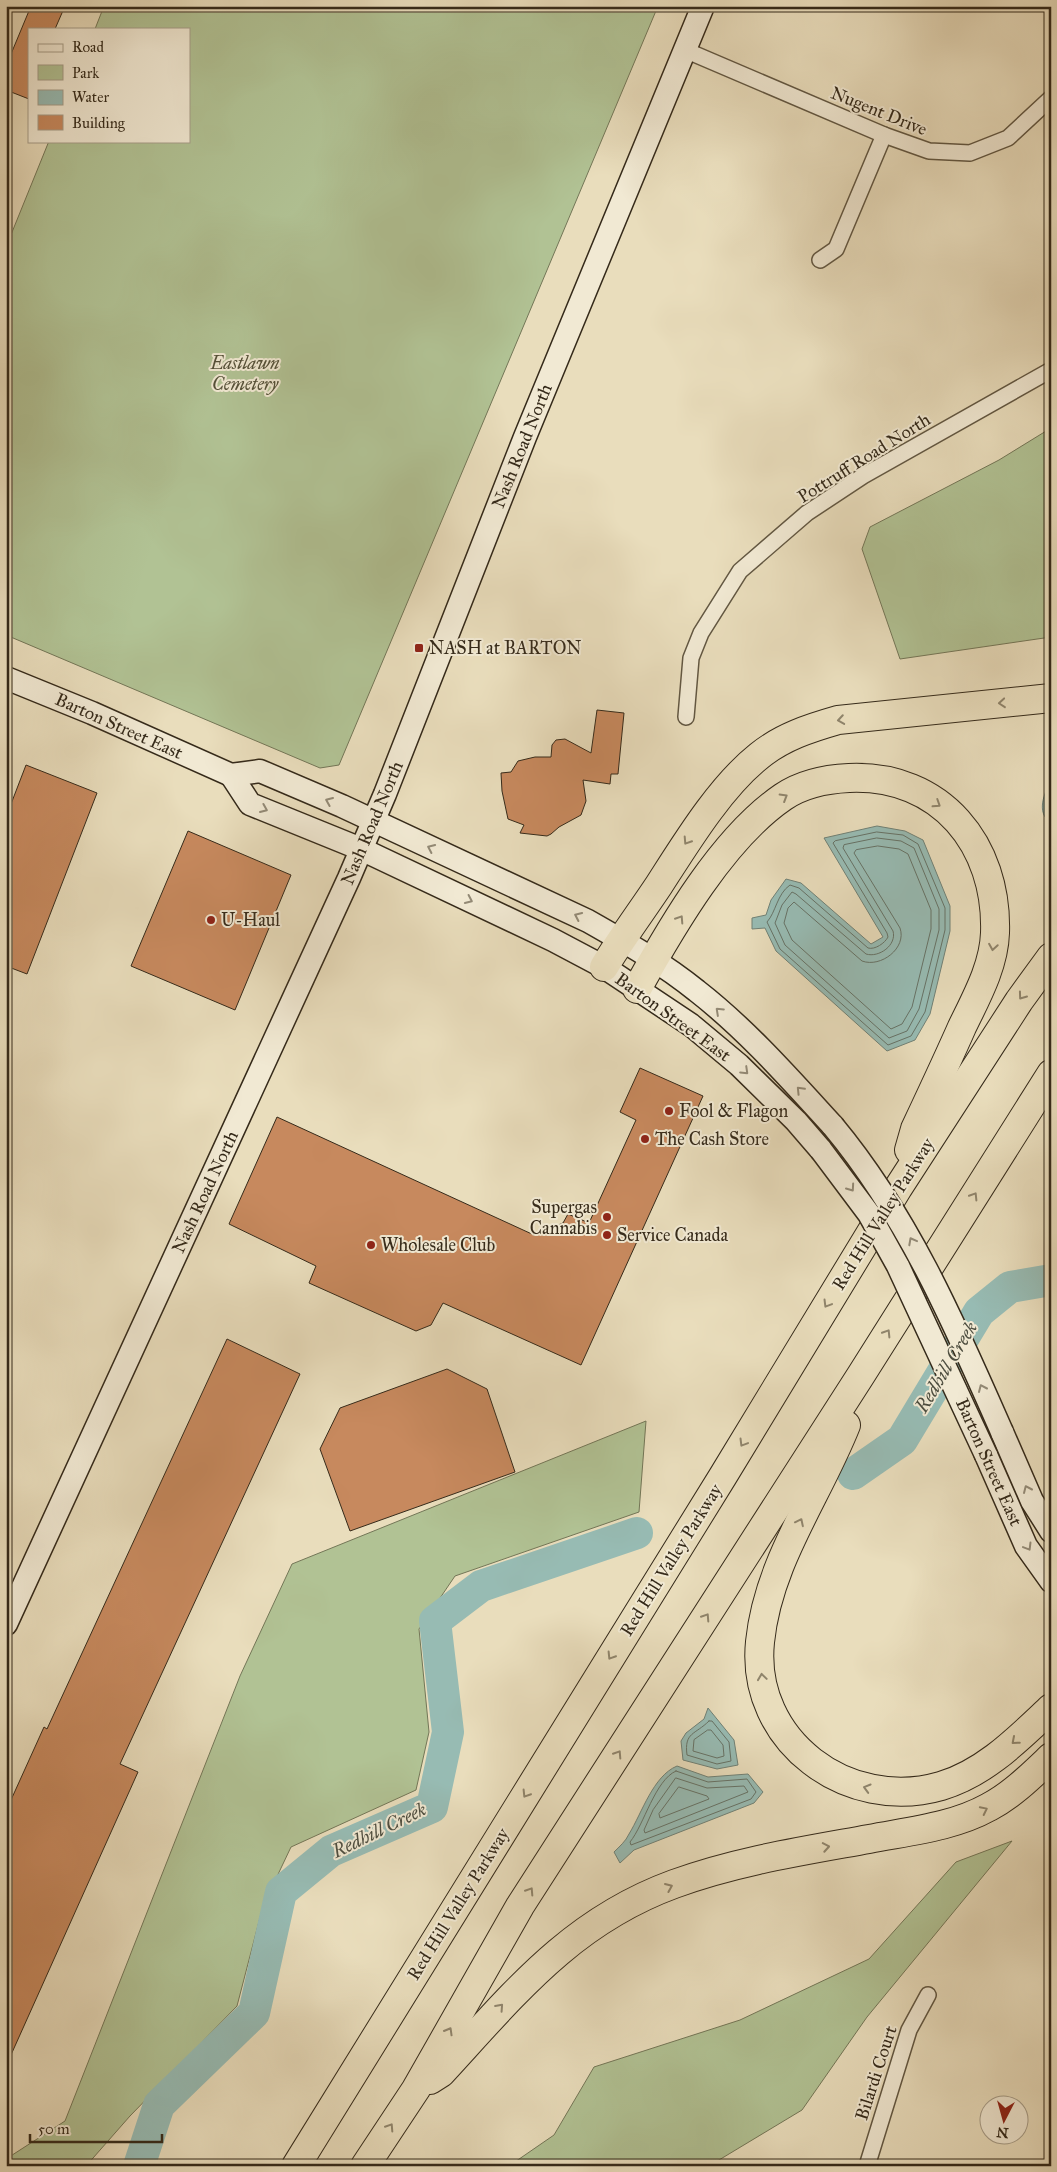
<svg xmlns="http://www.w3.org/2000/svg" width="1057" height="2172" font-family="'IM FELL Great Primer',serif">
<rect width="100%" height="100%" fill="#e9ddbc"/>
<filter id="stains"><feTurbulence type="fractalNoise" baseFrequency=".004" numOctaves="4"/><feColorMatrix values="0 0 0 0 .2 0 0 0 0 .09 0 0 0 0 .02 0 0 0 .5 -.17"/></filter>
<radialGradient id="worn" r=".72"><stop offset=".6" stop-color="#630" stop-opacity="0"/><stop offset="1" stop-color="#630" stop-opacity=".3"/></radialGradient>
<g fill="#b1c294" stroke="#737657">
<path d="M104 6H658L339 765 320 768 6 635V247L49 141H189V29H95Z"/>
<path d="M1051 428V637L900 659 862 549 870 527 999 460Z"/>
<path d="M646 1421 639 1512 455 1576 419 1629 429 1732 416 1790 291 1847 263 1906 237 2006 130 2116 86 2166H6V2159L65 2121 240 1676 292 1564Z"/>
<path d="M1012 1841 867 2017 802 2110 709 2166H509L554 2135 594 2067 740 2020 869 1959 956 1862Z"/>
</g>
<g fill="#97bbb3" stroke="#708176">
<path d="M1051 779V823C1035 812 1045 793 1051 779Z"/>
<path d="M877 826 905 831 923 840 950 906V931L930 1014 915 1040 887 1051 776 951 765 928 752 929V918L766 915 771 900 786 879 801 883 871 944 883 937 824 838Z"/>
<path d="M708 1708 734 1740 738 1765 717 1769 683 1760 681 1741 686 1733 704 1719Z"/>
<path d="M677 1766 708 1777 748 1774 763 1792 754 1803 634 1850 620 1863 614 1852C619 1847 626 1841 629 1834 642 1813 653 1776 677 1766Z"/>
</g>
<g fill="none" stroke-linecap="round" stroke-linejoin="round">
<g stroke="#667266" stroke-width="1">
<path d="M877 832 903 835 918 844 945 908V930L925 1012 911 1036 888 1045 780 949 767 922C776 912 777 894 790 885L799 888 868 948C875 950 885 943 888 937L887 933 833 843 835 841Z"/>
<path d="M877 838 901 841 914 848 939 909V930L919 1009 907 1031 889 1038 785 945 775 923 782 905 792 892 796 894 866 954C879 958 897 945 893 931L843 848 844 845Z"/>
<path d="M878 846 899 849 908 854 931 910V929L912 1007 902 1024 891 1029 792 940 784 923 788 908 794 902 862 961C881 968 907 948 900 928L854 853 856 850Z"/>
<path d="M709 1721H712L729 1742 731 1761 717 1764 687 1755C684 1732 695 1735 709 1721Z"/>
<path d="M708 1730H711L723 1745 724 1756 717 1758 693 1751 694 1740Z"/>
<path d="M676 1771 708 1782 747 1779 756 1792 751 1799 631 1845 630 1842C644 1825 655 1780 676 1771Z"/>
<path d="M676 1778 707 1788 744 1786 748 1792 645 1833 644 1830 653 1810Z"/>
<path d="M679 1787 707 1796 709 1799 660 1818 659 1814Z"/>
</g>
<g stroke="#97bbb3" stroke-width="32">
<path d="M853 1474 902 1440 979 1312 1010 1287 1051 1280"/>
<path d="M139 2166 159 2105 254 2013 281 1892 331 1851 432 1807 448 1732 435 1621 481 1586 637 1533"/>
</g>
</g>
<g fill="#c7895e" stroke="#352a1a">
<path d="M31 6H65L55 29H29V99L6 90V66Z"/>
<path d="M597 710 624 713 618 774H611L610 784 583 780 586 801 581 815 559 827 551 834 547 836 520 833 524 825 508 819 502 791 501 773 511 772 518 761 535 757H551L552 745 556 740 565 739 591 753Z"/>
<path d="M26 765 97 793 27 974 6 966V802L11 804Z"/>
<path d="M188 831 291 875 235 1010 131 966Z"/>
<path d="M640 1068 703 1096 581 1365 443 1303 431 1325 416 1331 309 1283 316 1266 229 1224 277 1117 534 1235 563 1223 568 1214 589 1223 636 1120 620 1112Z"/>
<path d="M227 1339 300 1374 120 1764 138 1772 6 2066V1811L44 1727 47 1729Z"/>
<path d="M447 1369 487 1389 515 1472 350 1531 320 1449 340 1408Z"/>
</g>
<g fill="none" stroke-linecap="round" stroke-linejoin="round">
<g stroke="#625742" stroke-width="18">
<g id="street">
<path d="M685 50 884 135 929 151 970 153 1008 138 1051 98"/>
<path d="M820 260 836 249 884 135"/>
<path d="M686 717 691 658 701 633 740 571 807 513 863 476 1051 370"/>
<path d="M867 2166 909 2030 928 1995"/>
</g>
</g>
<g stroke="#352a1a" stroke-width="25">
<g id="secondary">
<path d="M6 678 92 713 231 775 260 771 342 806 588 921C625 942 664 964 697 991 747 1030 790 1079 833 1126"/>
<path d="M231 775 250 804 361 849 553 940 604 967 691 1025 739 1065 796 1121 821 1150"/>
<path d="M1002 1432 1032 1501 1051 1531"/>
<path d="M986 1455 1026 1546 1051 1581"/>
<path d="M6 1624 349 878 385 794 525 437 703 6"/>
</g>
</g>
<g stroke="#352a1a" stroke-width="30">
<g id="highway">
<path d="M604 967C621 939 641 912 659 885 686 843 720 787 759 756 782 737 810 728 838 720L1051 698"/>
<path d="M637 989C672 926 723 838 783 797 802 784 827 779 849 778 941 774 998 845 995 933 994 966 976 998 962 1027 947 1061 931 1095 915 1129L909 1150"/>
<path d="M846 1425C817 1498 768 1562 760 1642 750 1741 848 1813 941 1786 985 1773 1018 1739 1051 1708"/>
<path d="M430 2080 441 2073C513 1995 570 1922 674 1884 737 1861 803 1851 869 1839 910 1831 953 1827 989 1807 1012 1795 1032 1775 1051 1757"/>
<path d="M296 2166 723 1476 898 1188 1019 1001 1051 957"/>
<path d="M365 2166 416 2089 520 1906 861 1375 1051 1074"/>
</g>
</g>
<use href="#street" stroke="#f1e9d3" stroke-width="15"/>
<use href="#secondary" stroke="#f1e9d3" stroke-width="22"/>
<use href="#highway" stroke="#e9ddbc" stroke-width="28"/>
<g stroke="#352a1a" stroke-width="25" stroke-linecap="butt">
<g id="secondary-bridge">
<path d="M833 1126C908 1216 955 1325 1002 1432"/>
<path d="M821 1150 869 1214 898 1266 986 1455"/>
</g>
</g>
<use href="#secondary-bridge" stroke="#f1e9d3" stroke-width="22"/>
</g>
<defs><path id="oneway-chevron" d="M-2-3.5L2.5 0L-2 3.5" fill="none" stroke-width="1.6" stroke-linecap="round" stroke-linejoin="round" transform="scale(1.25)"/></defs>
<g stroke="#8f846b">
<use href="#oneway-chevron" transform="translate(1002 703) rotate(175)"/>
<use href="#oneway-chevron" transform="translate(841 720) rotate(171)"/>
<use href="#oneway-chevron" transform="translate(784 797) rotate(-31)"/>
<use href="#oneway-chevron" transform="translate(937 804) rotate(33)"/>
<use href="#oneway-chevron" transform="translate(687 841) rotate(123)"/>
<use href="#oneway-chevron" transform="translate(680 919) rotate(-57)"/>
<use href="#oneway-chevron" transform="translate(993 947) rotate(99)"/>
<use href="#oneway-chevron" transform="translate(1022 996) rotate(126)"/>
<use href="#oneway-chevron" transform="translate(974 1196) rotate(-58)"/>
<use href="#oneway-chevron" transform="translate(827 1304) rotate(121)"/>
<use href="#oneway-chevron" transform="translate(887 1333) rotate(-58)"/>
<use href="#oneway-chevron" transform="translate(743 1443) rotate(121)"/>
<use href="#oneway-chevron" transform="translate(800 1522) rotate(-64)"/>
<use href="#oneway-chevron" transform="translate(706 1617) rotate(-57)"/>
<use href="#oneway-chevron" transform="translate(611 1656) rotate(122)"/>
<use href="#oneway-chevron" transform="translate(762 1677) rotate(-98)"/>
<use href="#oneway-chevron" transform="translate(1015 1741) rotate(139)"/>
<use href="#oneway-chevron" transform="translate(618 1754) rotate(-57)"/>
<use href="#oneway-chevron" transform="translate(867 1788) rotate(-164)"/>
<use href="#oneway-chevron" transform="translate(526 1794) rotate(122)"/>
<use href="#oneway-chevron" transform="translate(984 1810) rotate(-26)"/>
<use href="#oneway-chevron" transform="translate(826 1847) rotate(-10)"/>
<use href="#oneway-chevron" transform="translate(669 1887) rotate(-23)"/>
<use href="#oneway-chevron" transform="translate(530 1891) rotate(-57)"/>
<use href="#oneway-chevron" transform="translate(500 2007) rotate(-48)"/>
<use href="#oneway-chevron" transform="translate(449 2031) rotate(-60)"/>
<use href="#oneway-chevron" transform="translate(390 2127) rotate(-57)"/>
</g>
<g stroke="#938a76">
<use href="#oneway-chevron" transform="translate(329 801) rotate(-157)"/>
<use href="#oneway-chevron" transform="translate(264 809) rotate(23)"/>
<use href="#oneway-chevron" transform="translate(431 848) rotate(-155)"/>
<use href="#oneway-chevron" transform="translate(469 900) rotate(25)"/>
<use href="#oneway-chevron" transform="translate(578 916) rotate(-155)"/>
<use href="#oneway-chevron" transform="translate(719 1011) rotate(-137)"/>
<use href="#oneway-chevron" transform="translate(745 1071) rotate(44)"/>
<use href="#oneway-chevron" transform="translate(800 1090) rotate(-134)"/>
<use href="#oneway-chevron" transform="translate(851 1188) rotate(55)"/>
<use href="#oneway-chevron" transform="translate(912 1241) rotate(-118)"/>
<use href="#oneway-chevron" transform="translate(982 1388) rotate(-114)"/>
<use href="#oneway-chevron" transform="translate(1027 1489) rotate(-114)"/>
<use href="#oneway-chevron" transform="translate(1028 1547) rotate(59)"/>
</g>
<g fill="#8f2418" stroke="#f1e9d3" stroke-width="2">
<rect x="414" y="643" width="10" height="10" rx="2.5"/>
<circle cx="211" cy="920" r="5"/>
<circle cx="669" cy="1111" r="5"/>
<circle cx="645" cy="1139" r="5"/>
<circle cx="607" cy="1217" r="5"/>
<circle cx="607" cy="1235" r="5"/>
<circle cx="371" cy="1245" r="5"/>
</g>
<g text-anchor="middle" dominant-baseline="central" stroke-width="4" stroke-linejoin="round" paint-order="stroke">
<g font-size="18" fill="#352a1a" stroke="#f1e9d3">
<text transform="translate(879 111) rotate(22)">Nugent Drive</text>
<text transform="translate(522 446) rotate(-68)">Nash Road North</text>
<text transform="translate(864 458) rotate(-32)">Pottruff Road North</text>
<text transform="translate(119 726) rotate(24)">Barton Street East</text>
<text transform="translate(372 823) rotate(-67)">Nash Road North</text>
<text transform="translate(673 1017) rotate(36)">Barton Street East</text>
<text transform="translate(205 1192) rotate(-65)">Nash Road North</text>
<text transform="translate(883 1214) rotate(-58)">Red Hill Valley Parkway</text>
<text transform="translate(989 1462) rotate(66)">Barton Street East</text>
<text transform="translate(671 1560) rotate(-58)">Red Hill Valley Parkway</text>
<text transform="translate(458 1904) rotate(-58)">Red Hill Valley Parkway</text>
<text transform="translate(876 2073) rotate(-72)">Bilardi Court</text>
</g>
<g font-size="18" font-style="italic" fill="#545038" stroke="#f1e9d3">
<text x="245" y="363">Eastlawn<tspan x="245" dy="21">Cemetery</tspan></text>
</g>
<g font-size="18" fill="#352a1a" stroke="#f1e9d3" text-anchor="start">
<text x="429" y="648">NASH at BARTON</text>
<text x="221" y="920">U-Haul</text>
<text x="679" y="1111">Fool &amp; Flagon</text>
<text x="655" y="1139">The Cash Store</text>
<text x="597" y="1207" text-anchor="end">Supergas<tspan x="597" dy="21">Cannabis</tspan></text>
<text x="617" y="1235">Service Canada</text>
<text x="381" y="1245">Wholesale Club</text>
</g>
<g font-size="19" font-style="italic" fill="#4e4e40" stroke="#f1e9d3">
<text transform="translate(946 1367) rotate(-59)">Redhill Creek</text>
<text transform="translate(379 1830) rotate(-26)">Redhill Creek</text>
</g>
</g>
<rect width="1057" height="2172" fill="none" stroke="#e9ddbc" stroke-width="25"/>
<rect x="8" y="8" width="1042" height="2157" fill="none" stroke="#352a1a" stroke-width="2.5"/>
<rect x="12" y="12" width="1032" height="2147" fill="none" stroke="#352a1a"/>
<rect x="28" y="28" width="162" height="115" fill="#f1e9d3" stroke="#a69d89"/>
<rect x="38" y="44" width="25" height="8" fill="#f1e9d3" stroke="#a69d89"/>
<text x="72" y="52" font-size="15" fill="#352a1a">Road</text>
<rect x="38" y="65" width="25" height="15" fill="#b1c294" stroke="#a69d89"/>
<text x="72" y="78" font-size="15" fill="#352a1a">Park</text>
<rect x="38" y="90" width="25" height="15" fill="#97bbb3" stroke="#a69d89"/>
<text x="72" y="102" font-size="15" fill="#352a1a">Water</text>
<rect x="38" y="115" width="25" height="15" fill="#c7895e" stroke="#a69d89"/>
<text x="72" y="128" font-size="15" fill="#352a1a">Building</text>
<g transform="translate(1004 2120) rotate(186)"><circle r="24" fill="#f1e9d3" stroke="#a69d89"/>
<path d="M0-4L9 19L0 12L-9 19Z" fill="#8f2418"/>
<text y="-8" font-size="14" font-weight="bold" text-anchor="middle" fill="#352a1a">N</text>
</g>
<path d="M30 2134v8h132v-8" fill="none" stroke="#352a1a" stroke-width="2.5"/>
<text x="38" y="2134" font-size="15" fill="#352a1a" stroke="#f1e9d3" stroke-width="4" paint-order="stroke">50 m</text>
<rect width="100%" height="100%" filter="url(#stains)"/>
<rect width="100%" height="100%" fill="url(#worn)"/>
</svg>
